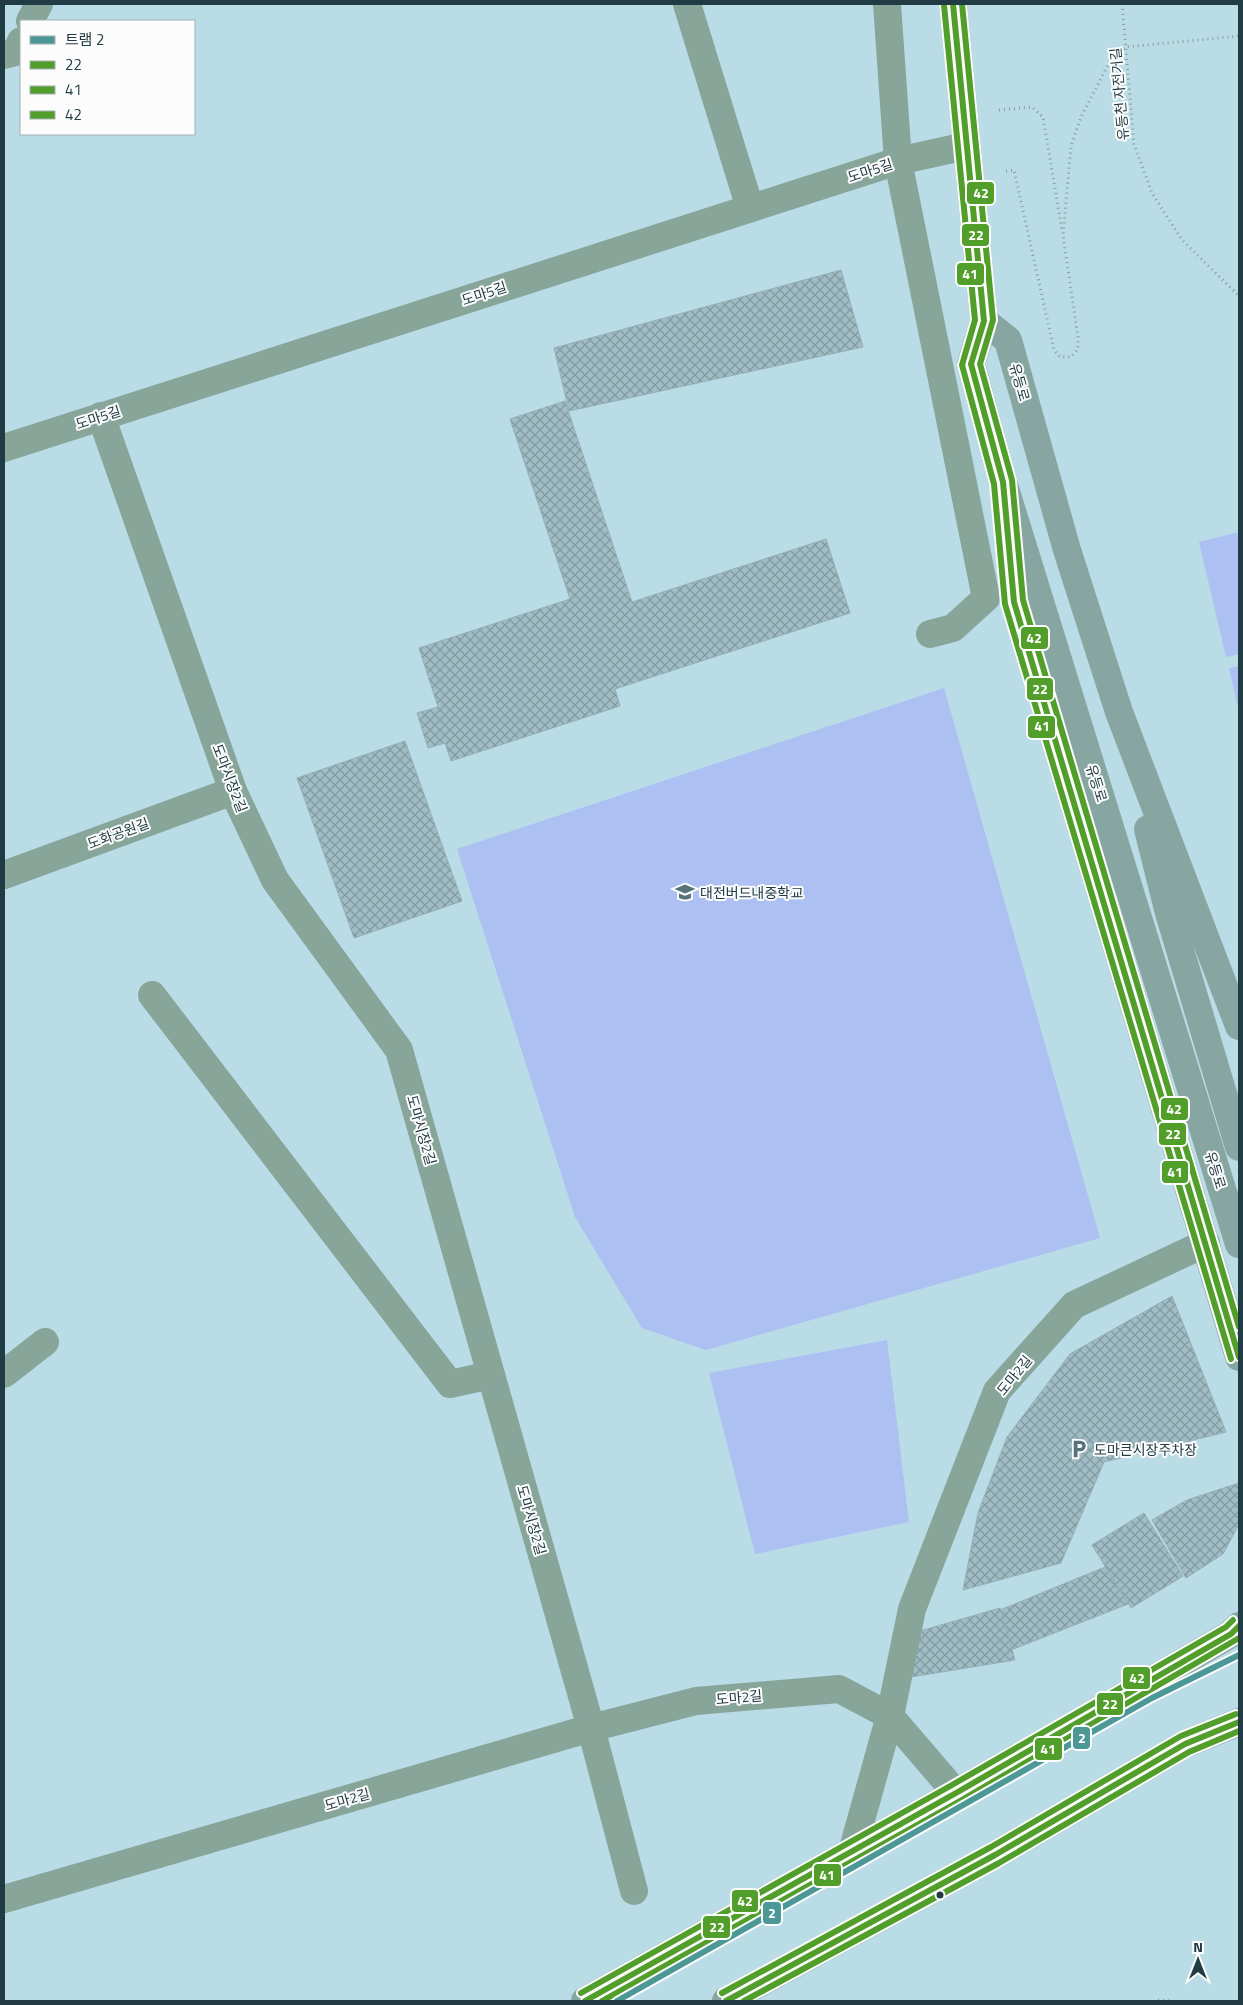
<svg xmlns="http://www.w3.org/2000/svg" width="1243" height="2005" font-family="'Titillium Web','Noto Sans KR',sans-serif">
<defs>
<pattern id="building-cross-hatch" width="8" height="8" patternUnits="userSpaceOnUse" patternTransform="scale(1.25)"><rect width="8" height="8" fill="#a0bcc4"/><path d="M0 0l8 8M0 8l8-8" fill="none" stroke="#829aa1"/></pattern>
</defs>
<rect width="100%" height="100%" fill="#badce7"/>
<g fill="#adc0f2">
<path d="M1239 532V654L1226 657 1199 542Z"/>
<path d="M1239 666V712L1229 668Z"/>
<path d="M944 688 1100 1238 706 1350 642 1328 575 1217 457 849Z"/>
<path d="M887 1340 909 1522 755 1554 709 1373Z"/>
</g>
<g fill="url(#building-cross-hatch)" stroke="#93aeb7">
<path d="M841 270 863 347 569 411 554 348Z"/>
<path d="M565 401 632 602 826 539 850 613 615 689 620 706 451 761 445 743 428 748 417 713 438 707 419 648 570 599 510 419Z"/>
<path d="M405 741 462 901 354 938 297 778Z"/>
<path d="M1172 1296 1226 1432 1104 1462 1061 1563 963 1590 978 1513 1007 1437 1070 1354Z"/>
<path d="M1239 1483V1524L1223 1554 1186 1578 1152 1520 1187 1500Z"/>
<path d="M1144 1513 1183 1576 1131 1608 1092 1545Z"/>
<path d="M1105 1567 1128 1604 1011 1650 1000 1610Z"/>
<path d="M1000 1608 1015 1660 905 1678 913 1633Z"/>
</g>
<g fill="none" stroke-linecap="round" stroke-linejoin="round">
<g stroke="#859e9a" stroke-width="3" stroke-dasharray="1 4" stroke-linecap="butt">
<path d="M1122 4 1134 144 1152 193 1182 240 1239 296"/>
<path d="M999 110 1032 107 1043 117 1062 230"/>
<path d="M1006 171 1014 170 1054 350 1060 357H1071L1078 349V337L1063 236 1071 146 1081 117 1112 57 1126 47 1239 36"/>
<path d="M1158 2000 1173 2001"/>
</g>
<g stroke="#88a59a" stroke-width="28">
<path d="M687 4 750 208"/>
<path d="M887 4 898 161 986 598 953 628 930 634"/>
<path d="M30 21 39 4"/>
<path d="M4 55 16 52 21 41"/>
<path d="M101 416 233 791 275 880 399 1050 591 1728 634 1891"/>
<path d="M4 448 898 161 966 146"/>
<path d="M4 875 233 791"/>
<path d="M152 995 450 1384 491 1375"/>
<path d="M4 1374 45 1342"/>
<path d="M852 1852 890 1716 912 1609 997 1391 1074 1305 1206 1243"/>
<path d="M4 1899 591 1728 696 1701 839 1689 890 1716 956 1793"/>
</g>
<g stroke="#87a6a1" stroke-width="28">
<path d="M953 4 984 321 971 364 1003 482 1239 1244"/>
<path d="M984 321 1008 340 1067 550 1119 712 1239 1026"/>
<path d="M1008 536 1014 602 1239 1357"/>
<path d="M1148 829 1169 913 1239 1147"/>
<path d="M585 2001 956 1793 1231 1634 1239 1626"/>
<path d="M726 2001 995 1855 1185 1744 1239 1722"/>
</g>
<g stroke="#fcfcfc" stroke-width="10">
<g id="bus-1">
<path d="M953 4 984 321 971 364 1003 482 1014 602 1239 1357"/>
<path d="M585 2001 956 1793 1231 1634 1239 1626"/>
<path d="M726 2001 995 1855 1185 1744 1239 1722"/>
</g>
</g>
<g stroke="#fcfcfc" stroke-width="10">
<g id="bus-2">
<path d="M944 5 975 320 962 365 994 484 1005 604 1231 1359"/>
<path d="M602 2001 960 1801 1239 1638"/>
<path d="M744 2001 999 1863 1189 1752 1239 1731"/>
</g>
</g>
<g stroke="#fcfcfc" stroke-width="10">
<g id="bus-3">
<path d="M962 4 993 320 980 364 1012 480 1023 600 1239 1327"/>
<path d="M581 1993 952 1785 1226 1627 1233 1620"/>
<path d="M722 1993 991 1847 1181 1736 1236 1714"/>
</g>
</g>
<use href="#bus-1" stroke="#529e2a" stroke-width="6"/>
<use href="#bus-2" stroke="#529e2a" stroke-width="6"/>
<use href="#bus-3" stroke="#529e2a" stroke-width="6"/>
<g stroke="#fcfcfc" stroke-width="10">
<path id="tram-1" d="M617 2001 1152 1698 1239 1655"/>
</g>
<use href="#tram-1" stroke="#4c9896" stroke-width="6"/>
</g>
<defs>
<g id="school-bare" transform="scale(1.5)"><path d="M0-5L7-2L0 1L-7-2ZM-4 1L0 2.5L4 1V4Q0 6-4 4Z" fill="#56737c" stroke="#fcfcfc" stroke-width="2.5" paint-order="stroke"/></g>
<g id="parking-bare" transform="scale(1.5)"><path d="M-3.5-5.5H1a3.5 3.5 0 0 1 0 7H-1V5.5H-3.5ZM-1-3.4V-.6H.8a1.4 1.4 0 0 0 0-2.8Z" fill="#56737c" stroke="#fcfcfc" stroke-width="2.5" paint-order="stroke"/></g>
</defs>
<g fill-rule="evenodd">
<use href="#school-bare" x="685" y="892"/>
<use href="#parking-bare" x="1079" y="1449"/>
</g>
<circle fill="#203b43" stroke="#fcfcfc" stroke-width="2" cx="940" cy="1895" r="4.5"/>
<g text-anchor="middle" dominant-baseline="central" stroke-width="4" stroke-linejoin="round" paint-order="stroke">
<g font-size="14" fill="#203b43" stroke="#fcfcfc">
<text transform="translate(1119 94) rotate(-95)">유등천 자전거길</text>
<text transform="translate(870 170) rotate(-18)">도마5길</text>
<text transform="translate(484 293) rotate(-18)">도마5길</text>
<text transform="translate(1020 382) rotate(74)">유등로</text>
<text transform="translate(98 417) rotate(-18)">도마5길</text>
<text transform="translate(230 778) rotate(69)">도마시장2길</text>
<text transform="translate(1097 783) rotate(73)">유등로</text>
<text transform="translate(118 833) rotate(-20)">도화공원길</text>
<text transform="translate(422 1130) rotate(74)">도마시장2길</text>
<text transform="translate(1216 1170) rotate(73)">유등로</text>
<text transform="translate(1014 1375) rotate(-51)">도마2길</text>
<text transform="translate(532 1520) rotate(74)">도마시장2길</text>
<text transform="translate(739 1697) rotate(-5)">도마2길</text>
<text transform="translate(347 1799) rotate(-16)">도마2길</text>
</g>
<g font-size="14" fill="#203b43" stroke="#fcfcfc" text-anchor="start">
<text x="700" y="892">대전버드내중학교</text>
<text x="1094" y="1449">도마큰시장주차장</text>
</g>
</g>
<g stroke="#fcfcfc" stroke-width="2">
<rect x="966" y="181" width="29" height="24" rx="5" fill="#529e2a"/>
<rect x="961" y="223" width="29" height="24" rx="5" fill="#529e2a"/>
<rect x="956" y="262" width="29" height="24" rx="5" fill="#529e2a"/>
<rect x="1020" y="626" width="29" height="24" rx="5" fill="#529e2a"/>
<rect x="1026" y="677" width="28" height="24" rx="5" fill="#529e2a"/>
<rect x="1027" y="715" width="29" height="24" rx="5" fill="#529e2a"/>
<rect x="1160" y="1097" width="29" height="24" rx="5" fill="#529e2a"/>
<rect x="1158" y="1122" width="29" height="24" rx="5" fill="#529e2a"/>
<rect x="1161" y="1160" width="28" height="24" rx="5" fill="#529e2a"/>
<rect x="1122" y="1666" width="29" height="24" rx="5" fill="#529e2a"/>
<rect x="1096" y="1692" width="28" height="24" rx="5" fill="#529e2a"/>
<rect x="1072" y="1726" width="19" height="24" rx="5" fill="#4c9896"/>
<rect x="1034" y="1737" width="29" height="24" rx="5" fill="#529e2a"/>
<rect x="813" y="1863" width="29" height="24" rx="5" fill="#529e2a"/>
<rect x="731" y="1889" width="28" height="24" rx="5" fill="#529e2a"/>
<rect x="762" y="1901" width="20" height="24" rx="5" fill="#4c9896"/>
<rect x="702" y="1915" width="29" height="24" rx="5" fill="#529e2a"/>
</g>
<g font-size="14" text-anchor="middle" font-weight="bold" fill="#fff">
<text x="981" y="198">42</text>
<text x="976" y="240">22</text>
<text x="970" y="279">41</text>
<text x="1034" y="643">42</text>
<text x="1040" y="694">22</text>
<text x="1042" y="731">41</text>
<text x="1174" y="1114">42</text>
<text x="1173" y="1139">22</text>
<text x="1175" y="1177">41</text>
<text x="1137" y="1683">42</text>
<text x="1110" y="1709">22</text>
<text x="1082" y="1743">2</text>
<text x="1048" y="1754">41</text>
<text x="827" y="1880">41</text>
<text x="745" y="1906">42</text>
<text x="772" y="1918">2</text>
<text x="717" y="1932">22</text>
</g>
<rect width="1243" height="2005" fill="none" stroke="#203b43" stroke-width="10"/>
<rect x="20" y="20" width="175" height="115" fill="#fcfcfc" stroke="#a4afb2"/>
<rect x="30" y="36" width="25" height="8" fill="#4c9896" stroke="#a4afb2"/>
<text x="65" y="45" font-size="15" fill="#203b43">트램 2</text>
<rect x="30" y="61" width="25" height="8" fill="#529e2a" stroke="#a4afb2"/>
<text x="65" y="70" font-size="15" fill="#203b43">22</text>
<rect x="30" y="86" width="25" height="8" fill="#529e2a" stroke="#a4afb2"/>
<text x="65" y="95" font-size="15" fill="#203b43">41</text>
<rect x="30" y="111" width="25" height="8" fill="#529e2a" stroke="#a4afb2"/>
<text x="65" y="120" font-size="15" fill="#203b43">42</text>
<g transform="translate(1198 1960)" stroke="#fcfcfc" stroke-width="4" paint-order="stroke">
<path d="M0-4L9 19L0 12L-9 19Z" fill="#203b43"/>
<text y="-8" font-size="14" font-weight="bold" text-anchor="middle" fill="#203b43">N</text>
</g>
</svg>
